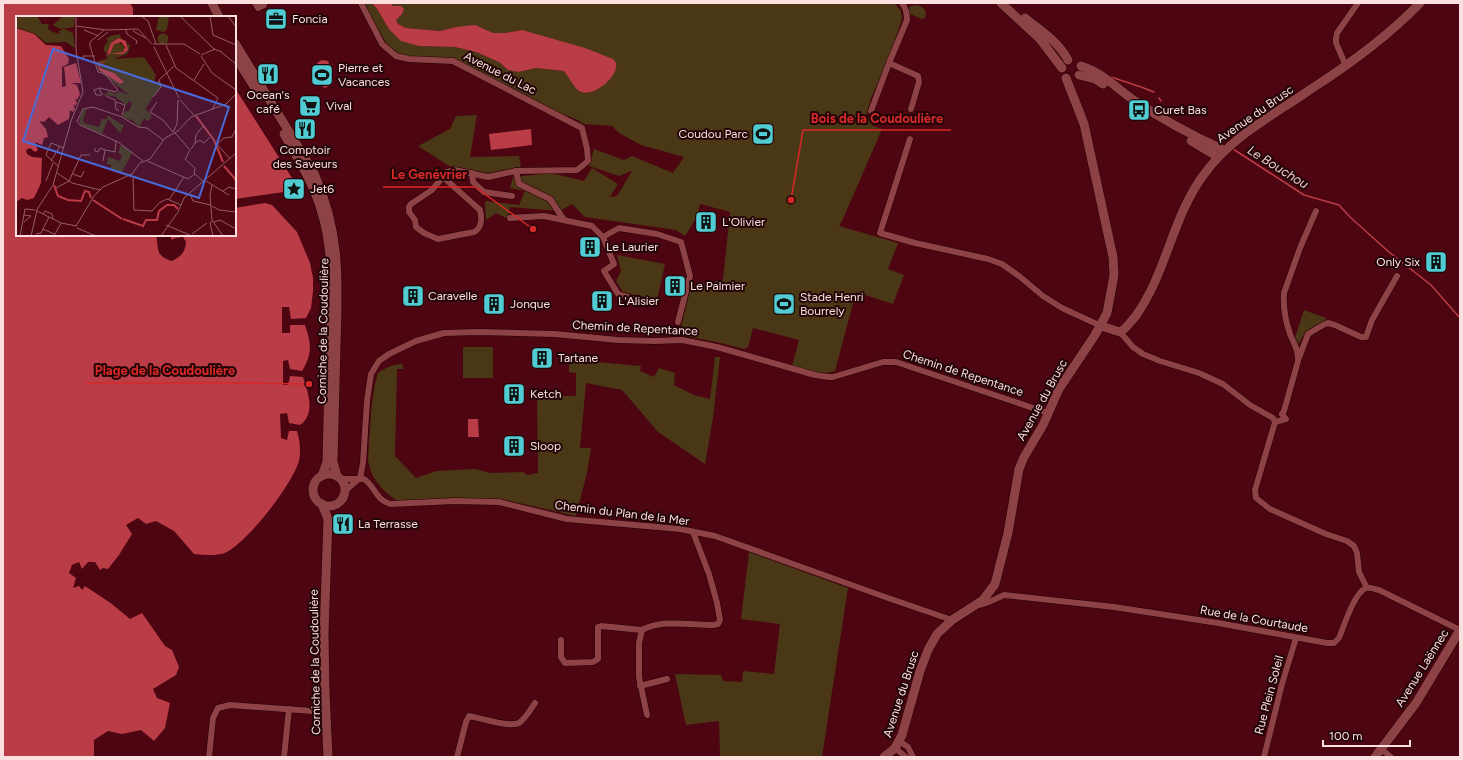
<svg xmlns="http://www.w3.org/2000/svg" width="1463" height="760" font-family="Figtree,sans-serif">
<rect width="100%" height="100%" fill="#4d0511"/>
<g fill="#493716">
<path d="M364 3H372L377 9 389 29 419 46 455 47 476 52 499 62 508 70 518 72 536 68 564 71 579 91 588 93 522 30 505 33H493L484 29 456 27 440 31 406 28 398 24 396 20 402 14 401 6H393L391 3H894L901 11 902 18 889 59 871 98 866 116 873 119 871 125 882 129 843 219 839 226 898 243 888 269 904 275 893 304 856 292 835 371C821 376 806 369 792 366L799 340 753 328 748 347 744 349 717 342 679 335 691 286 723 280 730 212 700 204 697 217 685 236 676 230 585 217 572 204 560 211 510 207 508 219 496 213 486 220 485 201 519 205 525 191 510 188 513 177 551 173 584 181 592 168 618 184 610 197 617 196 632 171 619 176 589 166 594 149 624 160 632 156 673 173 684 157 641 145 619 133 612 126 583 124 578 120 552 110 452 59 411 57 397 53 386 43Z"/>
<path d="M914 5C922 5 928 10 925 18L922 19 910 14 909 7Z"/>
<path d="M477 115 470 157 519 156 521 167 487 173 449 166 418 146 450 129 456 116Z"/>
<path d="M617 255 665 264 657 300 623 292 616 281 621 271Z"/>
<path d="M1304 310 1326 318V320C1311 328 1306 328 1299 344L1295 338Z"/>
<rect x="463" y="347" width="30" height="31"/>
<path d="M591 356 597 362 641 366 640 371 654 377 659 368 675 373 674 385 694 395 710 399 715 357H720L713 418 705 464 658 432 622 390 586 383 580 448H591L587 473 576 516 502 499 396 500C384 492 372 480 369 465 367 458 369 450 369 443 371 420 371 395 378 373 385 368 393 364 402 364L404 369H397L395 456 416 478 436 471 475 469 491 473 523 472 527 475 538 473 537 402 540 396H576V373L569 372V357Z"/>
<path d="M749 552 848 588 822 757H720L719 721 686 725 675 674 721 675 723 681 742 682 743 671 774 674 780 624 741 619Z"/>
</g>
<g fill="#ba3c47">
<path d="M3 3H130L133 8V17H17V235H156C159 249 155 256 172 261 182 256 185 252 186 242L183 237 175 238 172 240 170 235H235V208L265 203 272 205 297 232 310 263 313 278V291L311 308 306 318 291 319 289 307H282V333H290V325H305C311 343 313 353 302 371L290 369 288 360 283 361V385H288L290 376 303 377C308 392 316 414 300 425L289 423 287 413 280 414 281 438 287 440 289 431H297C300 441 301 451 299 461 292 485 247 543 225 553 215 556 204 555 194 554L174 531 156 521 146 524 138 518 126 525 132 534 119 555 108 569 103 568 100 570 95 562H88L82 569 79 562 72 565 69 573 76 578 73 588 79 586 82 590 85 586 112 604 130 619 142 613 165 646 172 650 179 667 176 675 153 689 157 698 170 703 165 728 154 741 141 730 122 734 108 731 94 740V757H3Z"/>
<path d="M372 3H391L393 6H401L404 9 402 14 396 20 398 24 406 28 440 31 456 27 475 25 493 33H505L522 30 585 48 613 59C615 61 617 64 616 67 616 78 592 99 579 91 574 87 568 76 564 71L536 68 518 72 508 70 499 62 476 52 455 47 419 46 401 41 389 29 377 9Z"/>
<path d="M322 60 328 61 330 67C326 75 332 78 330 85L325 88 322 86 315 72 321 69 317 63Z"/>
<path d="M235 88 297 186 293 188 292 187 284 192 235 199Z"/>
<path d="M531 129 532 145 491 150 489 134Z"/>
<path d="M468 419H478L479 437H468Z"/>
</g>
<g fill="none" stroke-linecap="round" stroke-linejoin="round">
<g stroke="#ba3c47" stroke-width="1.5">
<path d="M1111 77 1141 87 1154 92"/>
<path d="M1159 98 1161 101"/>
<path d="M1233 149 1304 195 1339 205 1350 217 1389 252 1431 285 1460 318"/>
</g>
<g stroke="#250205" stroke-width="7">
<g id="street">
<path d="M255 3 258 8 264 5"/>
<path d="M361 3 382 44 396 56 409 59 453 61 582 128 587 149 588 161 577 170 516 171 488 177 455 170 447 172 432 190 411 204 409 207V212L415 220 416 227 424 233 438 239 474 232C482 228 482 218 480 210L443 177"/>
<path d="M889 63 918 76 919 82 911 109"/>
<path d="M1346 66 1336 43V39L1337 33 1358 3"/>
<path d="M871 111 889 63 907 20C907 13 906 8 902 3"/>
<path d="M910 139 880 233 915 243 988 259 1002 264 1019 276 1043 296 1062 308 1101 326"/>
<path d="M516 171 519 184 550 199 564 220"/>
<path d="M472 173 473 182 484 192 512 196"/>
<path d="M510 218 544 216 592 226 603 237 614 264 604 271 618 294 647 303"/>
<path d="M603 237 619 228 657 234 681 242 690 276 678 322"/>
<path d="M1120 332 1133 347 1143 354 1160 361 1199 373 1223 384 1250 405 1273 418 1275 422 1255 490 1256 498 1270 509 1326 534 1347 541 1354 546 1357 553 1359 572 1367 588"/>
<path d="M1299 358 1308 334 1323 325 1328 323 1335 325 1361 337H1366L1372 320 1397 276"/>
<path d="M1282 414 1284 411 1298 361C1299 351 1294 344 1290 334 1286 322 1283 306 1284 293L1300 248 1316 211"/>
<path d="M1275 422 1286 419 1282 414"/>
<path d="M360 478 363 463 367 401 371 374 379 361 389 354 416 341 444 333 477 332 554 334 618 340 655 341 682 340 717 347 815 375 829 377H833L883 362H896L1048 413"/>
<path d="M340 479H364C375 486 375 499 390 504L455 501 499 502 567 519 680 529 715 536 888 598 952 620"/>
<path d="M345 491 360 478"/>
<path d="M978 605C987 604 995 599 1004 595L1114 607 1218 623 1327 643H1334L1339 638C1344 626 1354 593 1366 588 1370 587 1375 589 1379 590L1460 630"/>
<path d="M561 640V657L565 663 593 662 598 659V627L601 626 642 630"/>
<path d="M640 686 667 679"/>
<path d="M647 715 639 677V643L642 630C662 619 690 625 713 625L718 624 720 620 717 603 709 574 693 532"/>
<path d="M899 741 908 747 913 757"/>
<path d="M895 748 906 757"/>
<path d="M1385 752 1391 757"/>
<path d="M209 757 213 718 218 708 230 705 326 712"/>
<path d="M284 757 289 709"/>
<path d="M457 757 466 722 469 716C481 718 509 728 519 723 526 718 530 710 535 703"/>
<path d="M1264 757 1282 684 1296 638"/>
</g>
</g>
<g stroke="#250205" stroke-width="10">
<g id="secondary">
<path d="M212 3 219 17"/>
<path d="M1001 3 1040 39 1062 68"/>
<path d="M1025 18C1041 31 1058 41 1068 60"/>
<path d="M235 43 314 173C341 234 338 281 336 346 335 385 334 423 333 462L337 476"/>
<path d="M235 56 260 96"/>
<path d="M1081 66C1102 72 1117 89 1135 101 1163 120 1193 136 1224 150"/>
<path d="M1079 75 1095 79 1103 84"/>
<path d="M284 134C299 160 314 184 322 213 334 252 331 294 330 334 329 376 328 419 327 462L322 476"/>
<path d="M1191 141 1218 157"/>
<path d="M1101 326 1120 332C1127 328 1130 322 1135 317 1167 273 1172 216 1205 173 1232 136 1274 115 1311 89 1350 64 1388 36 1420 3"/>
<circle cx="329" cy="490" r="16"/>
<path d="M322 504 328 519 324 633 325 691 328 757"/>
<path d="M884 757 895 748 902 735 920 671 928 650 937 634 952 620 983 600 995 584 1008 533 1019 469 1024 457 1043 425 1059 389 1095 335 1107 313 1114 275 1113 257 1084 124 1066 78"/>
<path d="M1375 757 1416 703 1460 630"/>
</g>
</g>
<use href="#street" stroke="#8d4245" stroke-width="6"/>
<use href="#secondary" stroke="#8d4245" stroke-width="9"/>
</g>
<defs>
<g id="office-square" transform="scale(1.15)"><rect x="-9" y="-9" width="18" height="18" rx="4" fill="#51ccd2" stroke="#220507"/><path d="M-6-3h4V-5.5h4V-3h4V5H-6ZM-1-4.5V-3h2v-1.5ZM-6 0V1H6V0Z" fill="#111"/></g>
<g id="restaurant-square" transform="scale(1.15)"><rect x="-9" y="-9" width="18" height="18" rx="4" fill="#51ccd2" stroke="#220507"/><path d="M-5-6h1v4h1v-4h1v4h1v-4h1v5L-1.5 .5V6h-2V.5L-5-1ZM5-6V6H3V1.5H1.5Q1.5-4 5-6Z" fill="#111"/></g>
<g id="stadium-square" transform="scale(1.15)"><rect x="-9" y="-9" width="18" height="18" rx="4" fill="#51ccd2" stroke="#220507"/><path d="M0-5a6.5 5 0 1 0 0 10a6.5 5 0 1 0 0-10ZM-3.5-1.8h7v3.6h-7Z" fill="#111"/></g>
<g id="supermarket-square" transform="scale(1.15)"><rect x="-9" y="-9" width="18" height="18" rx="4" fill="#51ccd2" stroke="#220507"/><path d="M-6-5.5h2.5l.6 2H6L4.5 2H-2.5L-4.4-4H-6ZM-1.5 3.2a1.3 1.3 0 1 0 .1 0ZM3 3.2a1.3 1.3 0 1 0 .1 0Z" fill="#111"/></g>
<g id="bus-square" transform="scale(1.15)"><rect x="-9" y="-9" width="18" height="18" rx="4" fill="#51ccd2" stroke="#220507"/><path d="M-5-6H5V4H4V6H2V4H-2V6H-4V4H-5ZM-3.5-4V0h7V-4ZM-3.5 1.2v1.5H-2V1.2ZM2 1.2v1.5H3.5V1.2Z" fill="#111"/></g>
<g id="sight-square" transform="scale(1.15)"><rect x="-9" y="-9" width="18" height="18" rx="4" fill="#51ccd2" stroke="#220507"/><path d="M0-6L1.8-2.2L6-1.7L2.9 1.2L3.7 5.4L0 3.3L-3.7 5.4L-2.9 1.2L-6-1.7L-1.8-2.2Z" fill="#111"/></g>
<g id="building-square" transform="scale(1.15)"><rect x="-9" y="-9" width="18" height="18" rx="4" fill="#51ccd2" stroke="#220507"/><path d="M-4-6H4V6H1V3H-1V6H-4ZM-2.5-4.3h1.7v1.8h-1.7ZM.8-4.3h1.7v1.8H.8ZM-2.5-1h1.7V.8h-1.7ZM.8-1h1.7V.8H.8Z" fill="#111"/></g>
</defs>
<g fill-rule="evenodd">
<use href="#office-square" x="276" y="19"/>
<use href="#restaurant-square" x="268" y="74"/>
<use href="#stadium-square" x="322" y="75"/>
<use href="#supermarket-square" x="310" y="106"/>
<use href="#bus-square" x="1139" y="110"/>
<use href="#restaurant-square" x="305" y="129"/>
<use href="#stadium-square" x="763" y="134"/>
<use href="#sight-square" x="294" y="189"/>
<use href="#building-square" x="706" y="222"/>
<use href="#building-square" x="590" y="247"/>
<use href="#building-square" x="1436" y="262"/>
<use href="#building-square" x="675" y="286"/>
<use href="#building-square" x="413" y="296"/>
<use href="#building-square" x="602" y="301"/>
<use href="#building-square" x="494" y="304"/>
<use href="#stadium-square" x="784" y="304"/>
<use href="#building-square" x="542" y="358"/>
<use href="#building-square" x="514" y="394"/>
<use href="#building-square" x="514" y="446"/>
<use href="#restaurant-square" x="343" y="524"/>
</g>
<g text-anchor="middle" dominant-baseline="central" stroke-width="4" stroke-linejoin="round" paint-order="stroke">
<g font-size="12" fill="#fbe0df" stroke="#220507" text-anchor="start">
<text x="292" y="19">Foncia</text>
<text x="338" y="68">Pierre et<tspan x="338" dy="14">Vacances</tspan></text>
<text x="268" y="95" text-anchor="middle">Ocean's<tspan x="268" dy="14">café</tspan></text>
<text x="326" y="106">Vival</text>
<text x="1154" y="110">Curet Bas</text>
<text x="748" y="134" text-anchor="end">Coudou Parc</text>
<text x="305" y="150" text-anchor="middle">Comptoir<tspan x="305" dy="14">des Saveurs</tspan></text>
<text x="310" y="189">Jet6</text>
<text x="722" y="222">L'Olivier</text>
<text x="606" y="247">Le Laurier</text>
<text x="1420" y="262" text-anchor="end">Only Six</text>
<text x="690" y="286">Le Palmier</text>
<text x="428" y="296">Caravelle</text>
<text x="800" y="297">Stade Henri<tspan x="800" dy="14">Bourrely</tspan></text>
<text x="618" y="301">L'Alisier</text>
<text x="510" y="304">Jonque</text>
<text x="558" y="358">Tartane</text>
<text x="530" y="394">Ketch</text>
<text x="530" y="446">Sloop</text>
<text x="358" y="524">La Terrasse</text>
</g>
<g font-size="12" fill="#fbe0df" stroke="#220507">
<text transform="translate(500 73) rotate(27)">Avenue du Lac</text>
<text transform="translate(1255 114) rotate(-35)">Avenue du Brusc</text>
<text transform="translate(635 328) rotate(3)">Chemin de Repentance</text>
<text transform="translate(323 331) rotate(-89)">Corniche de la Coudoulière</text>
<text transform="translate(963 373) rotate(18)">Chemin de Repentance</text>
<text transform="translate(1042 400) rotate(-61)">Avenue du Brusc</text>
<text transform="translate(622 513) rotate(7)">Chemin du Plan de la Mer</text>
<text transform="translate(1254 619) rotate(10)">Rue de la Courtaude</text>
<text transform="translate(315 662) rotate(-91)">Corniche de la Coudoulière</text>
<text transform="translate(1422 668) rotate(-58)">Avenue Laënnec</text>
<text transform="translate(901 694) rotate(-72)">Avenue du Brusc</text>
<text transform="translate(1269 695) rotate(-75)">Rue Plein Soleil</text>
</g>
<g font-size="13" font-style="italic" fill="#eccac9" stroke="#220507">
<text transform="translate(1278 167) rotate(32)">Le Bouchou</text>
</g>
</g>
<g transform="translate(16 16)">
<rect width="220" height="220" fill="#4d0511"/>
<path d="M3 0H21L26 8H33L32 13 37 16 43 18V15L48 13 57 17 59 32 50 26 30 27 19 18 0 11V4ZM47 0 59 1 58 11 44 13 37 9ZM143 0 153 1 151 13 148 16 140 14ZM141.5 23a5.5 5.5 0 1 1 11 0a5.5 5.5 0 1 1-11 0ZM104 18 105 22 114 29 113 34 111 38 98 43 128 41 140 59 138 65 140 67 143 65 145 70 129 93 135 98V102L132 105 128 102 123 111 115 103 113 104 106 100 109 95H113L116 87 113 85 110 89 98 80 87 79V77L91 78 92 75 100 78 103 75 113 79 83 55 80 46 92 42 87 32 92 25 90 23 94 20ZM101 22 112 27 107 38H92L91 40 89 38 93 34 95 27ZM90 45 84 48V52L98 57 108 66 104 68 82 52V47ZM102 26 108 30V34L104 38H94L98 28ZM71 93 67 104 68 107 83 111 86 103H91V99L107 109 110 105 104 117 92 103 86 118 65 109 63 104 67 94ZM105 129 116 137 105 158 94 153 95 149 91 148 92 141 104 145 106 139 102 137Z" fill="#493716" fill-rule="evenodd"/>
<path d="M0 12 18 18 30 29 45 30 53 43 52 48 46 51V71L50 70 48 51 60 47 65 67H55L61 69 64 78 61 84 59 82 61 87 59 90 57 88 59 93 57 96 54 94 53 103 42 109 33 101 28 106 23 105 30 113 32 121 28 122 26 129 19 126 22 134 19 136 14 132 10 134 11 138 16 141 26 142 25 167 18 182 11 184 6 182 0 186ZM102 22 110 25 112 34 107 38H92L90 41 95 27ZM105 26 109 31 107 36 94 38 98 28ZM91 45 84 48V52L98 57 108 66 104 68 83 54 82 47Z" fill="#ba3c47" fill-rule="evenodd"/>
<path fill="none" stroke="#ba3c47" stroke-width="2" d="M180 100 198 124 207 146M208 150 220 164M38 169 42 180 52 184 65 185 69 175 73 176 75 182M77 184 106 203M107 203 127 210 130 204H141L143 195 151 189H158L162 193"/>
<path fill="none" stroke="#935d63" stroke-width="1" d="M125 0 132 5 140 28M164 0 198 33 206 36M194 0 197 19 220 29M212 0 220 11M60 10 90 14 122 13 136 28M68 14 83 20M110 14 111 18 121 25 120 28M117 15 130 22M82 24 92 16M137 28H168L184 38M150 29 160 52 202 82 196 94M138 31 163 82M205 36 220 48M185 39 199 33M185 40 196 57 220 74M68 44 67 40H79M178 64 188 48M83 72 86 79H80L78 74 84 72 100 76 102 74 89 58 82 56 74 30V26L88 14M90 80 99 84 100 93 103 95M137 81 145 71 143 64 158 50M164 84 178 99M100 86 109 89 106 99M141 86 134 96 147 104 157 116M61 105 67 93 77 91 106 101 122 111 131 112 147 124M61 105 64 109 102 126 127 145M157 116 161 108 162 84M159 117 174 134M179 127 184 124 188 127 194 121M79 132V135L82 136 84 132 89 134M175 133 179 127 180 119 187 110M174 134 169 143 179 152 178 158M214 143 201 128 208 122 216 121 220 113M35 145 44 130M87 145 89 134 99 136 100 125M131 145 172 163 179 158 189 167M43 151 30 139 35 127 48 132M41 157 56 167 84 174M57 158 65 161 68 155M117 162 118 194 136 195 143 187 151 183 165 189M30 165 37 147M53 165 65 139H74M190 165 213 179M196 169 194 179 196 204 207 220M40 172 53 165M207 175 213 171 220 173M174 178 177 185 195 189M77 181 87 171 116 158 124 147 134 143 149 122 162 115 175 101 210 88 220 78M153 184 168 161M196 190 203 194 220 196M20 195 37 169 55 105 67 76 60 34V0M21 195 45 207 61 210M27 198 29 195 36 198 37 203M196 205 194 207 197 220M8 206 15 200 8 199M198 206 204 204 220 213M150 209 176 220M60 210 78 180M61 212 80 220M27 213 38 218M20 218 25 217 33 201M176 218 191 207M4 220 9 193 19 194M15 220 21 194M38 220 45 207M145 220 162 196 168 182 220 137"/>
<path fill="#496bd9" fill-opacity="0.15" stroke="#496bd9" stroke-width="2" d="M37 33 213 91 183 182 7 125Z"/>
<rect width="220" height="220" fill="none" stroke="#fbe0df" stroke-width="2"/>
</g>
<path fill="none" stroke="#d62828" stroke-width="1.5" d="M791 200L803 130H951M533 229L475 187H383M309 384L243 383H86"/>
<g fill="#d62828" stroke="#220507" stroke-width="1.5">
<circle cx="791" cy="200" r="4"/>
<circle cx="533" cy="229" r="4"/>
<circle cx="309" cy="384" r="4"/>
</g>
<g font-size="13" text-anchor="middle" font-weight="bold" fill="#d62828" stroke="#220507" stroke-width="4" stroke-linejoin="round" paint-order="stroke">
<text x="877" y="123">Bois de la Coudoulière</text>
<text x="429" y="179">Le Genévrier</text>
<text x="165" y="375">Plage de la Coudoulière</text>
</g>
<rect width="1463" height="760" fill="none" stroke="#fbe0df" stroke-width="8"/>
<path d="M1323 740v6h87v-6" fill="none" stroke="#fbe0df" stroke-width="2"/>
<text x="1329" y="740" font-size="12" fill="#fbe0df" stroke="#220507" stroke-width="3" paint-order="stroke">100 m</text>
</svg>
